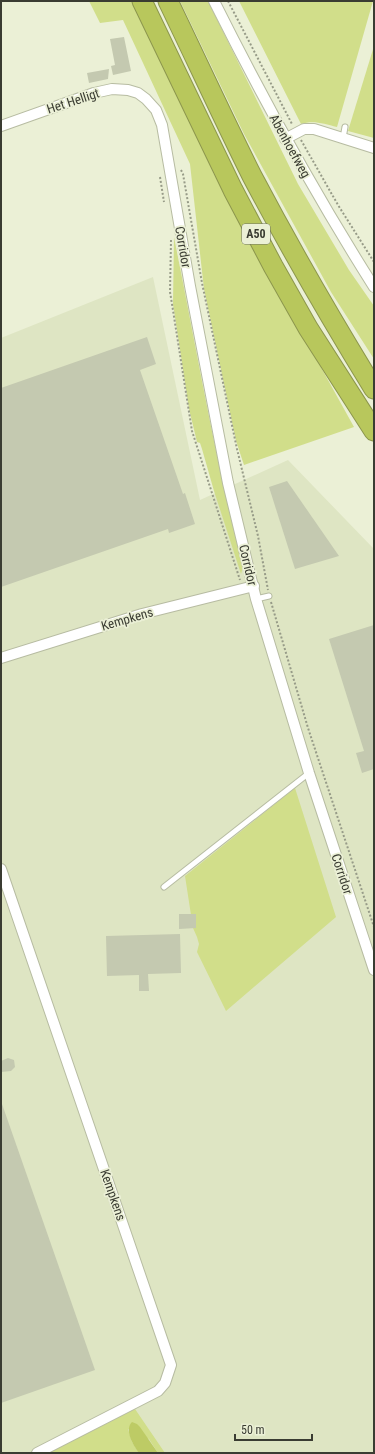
<svg xmlns="http://www.w3.org/2000/svg" width="375" height="1454" font-family="'Roboto Condensed',sans-serif">
<rect width="100%" height="100%" fill="#ebf0d6"/>
<path fill="#dee5c3" d="M153 277 200 500 288 460 374 549V1453H1V338Z"/>
<g fill="#d1de8a">
<path d="M89 1H134L214 174 354 427 244 465 236 441 204 289 190 164 123 20 100 23Z"/>
<path d="M180 1H208L298 184 349 270 374 306V359L331 292 244 134Z"/>
<path d="M239 1H373L337 127C324 124 314 120 301 124Z"/>
<path d="M374 46V138L348 131Z"/>
<path d="M174 237C196 347 215 458 243 567L241 574 214 491 202 449 200 443 197 442 189 409 173 304Z"/>
<path d="M295 788 336 917 226 1011 197 952 199 944 197 937 193 928 185 876Z"/>
<path d="M135 1409 165 1453H158L149 1439 128 1429 132 1442 139 1453H48Z"/>
</g>
<path fill="#bdcb65" d="M132 1422 137 1424 140 1427 158 1453H139C133 1445 124 1430 132 1422Z"/>
<g fill="#c4c9b0">
<path d="M124 37 131 71 113 75 111 66 115 65 110 39Z"/>
<path d="M109 69 108 79 89 83 87 73Z"/>
<path d="M147 337 156 364 140 370 183 494 185 493 195 524 169 533 168 529 1 587V388Z"/>
<path d="M287 481 339 556 295 569 269 487Z"/>
<path d="M374 625V769L362 773 356 753 364 751 329 639Z"/>
<path d="M179 914H196V928L179 929Z"/>
<path d="M180 934 181 973 148 974 149 991H139V975L107 976 106 936Z"/>
<path d="M8 1058 14 1060 15 1067 11 1071 1 1072V1061Z"/>
<path d="M2 1104 95 1370 1 1403V1105Z"/>
</g>
<g fill="none" stroke-linecap="round" stroke-linejoin="round">
<g stroke="#b7bca2" stroke-width="7">
<g id="lane">
<path d="M343 138 345 127"/>
<path d="M256 599 269 596"/>
<path d="M164 887 309 773"/>
</g>
</g>
<g stroke="#b7bca2" stroke-width="12">
<g id="street">
<path d="M214 1C263 99 315 194 374 287"/>
<path d="M1 126 94 93 112 89 128 90 138 93 146 99 156 110 162 125 190 286 228 483 256 599 309 773 374 970"/>
<path d="M285 139 304 129H314L374 148"/>
<path d="M1 658 142 614 254 586"/>
<path d="M1 869 171 1365 165 1383 158 1391 37 1453"/>
</g>
</g>
<g stroke="#8c964d" stroke-width="21">
<g id="highway">
<path d="M142 1 233 190 273 266 308 328 374 431"/>
<path d="M168 1C196 59 223 118 252 176 290 248 331 319 374 389"/>
</g>
</g>
<g stroke="#979b88" stroke-width="2" stroke-dasharray="2 2" stroke-linecap="butt">
<path d="M228 1 292 124"/>
<path d="M301 140 338 205 374 262"/>
<path d="M181 170 183 174 202 283 237 449 258 536 268 590"/>
<path d="M160 177 164 202"/>
<path d="M171 240 170 292 172 304 192 431 240 580"/>
<path d="M271 602 308 728 374 927"/>
</g>
<use href="#lane" stroke="#fff" stroke-width="5"/>
<use href="#street" stroke="#fff" stroke-width="10"/>
<use href="#highway" stroke="#b8c75c" stroke-width="19"/>
</g>
<g text-anchor="middle" dominant-baseline="central" stroke-width="3.5" stroke-linejoin="round" paint-order="stroke">
<rect fill="#ebf0d6" stroke="#6f7263" stroke-width="1" x="242" y="224" width="28" height="20" rx="3"/>
<g font-size="12" font-weight="bold" fill="#3a3c32">
<text x="256" y="234">A50</text>
</g>
<g font-size="13" fill="#3a3c32" stroke="#ebf0d6">
<text transform="translate(73 101) rotate(-18)">Het Helligt</text>
<text transform="translate(290 146) rotate(61)">Abenhoefweg</text>
<text transform="translate(183 247) rotate(80)">Corridor</text>
<text transform="translate(248 565) rotate(77)">Corridor</text>
<text transform="translate(127 619) rotate(-16)">Kempkens</text>
<text transform="translate(342 874) rotate(72)">Corridor</text>
<text transform="translate(113 1195) rotate(71)">Kempkens</text>
</g>
</g>
<rect width="375" height="1454" fill="none" stroke="#3a3c32" stroke-width="4"/>
<path d="M235 1434v6h77v-6" fill="none" stroke="#3a3c32" stroke-width="2"/>
<text x="241" y="1434" font-size="12" fill="#3a3c32" stroke="#ebf0d6" stroke-width="3" paint-order="stroke">50 m</text>
</svg>
